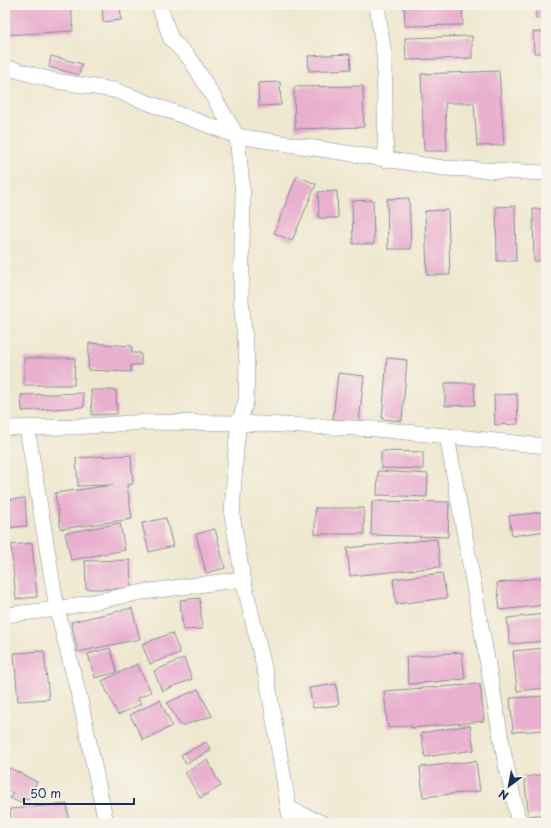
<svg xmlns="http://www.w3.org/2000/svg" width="551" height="828" font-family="'Playpen Sans',sans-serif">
<rect width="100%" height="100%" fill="#f7f3e8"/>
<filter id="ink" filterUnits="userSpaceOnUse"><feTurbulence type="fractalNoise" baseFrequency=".025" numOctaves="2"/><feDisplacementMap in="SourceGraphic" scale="8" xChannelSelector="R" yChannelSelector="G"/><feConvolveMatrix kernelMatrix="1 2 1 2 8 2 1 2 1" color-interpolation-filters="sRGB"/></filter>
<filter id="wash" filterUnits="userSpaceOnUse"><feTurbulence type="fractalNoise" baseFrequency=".012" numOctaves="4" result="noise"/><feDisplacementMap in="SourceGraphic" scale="16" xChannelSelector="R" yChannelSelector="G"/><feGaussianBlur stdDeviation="0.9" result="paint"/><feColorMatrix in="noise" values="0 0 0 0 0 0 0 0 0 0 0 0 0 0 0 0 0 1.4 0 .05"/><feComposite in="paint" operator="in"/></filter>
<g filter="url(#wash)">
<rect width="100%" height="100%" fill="#efe8d0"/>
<g id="blocks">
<g fill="#e9afcf">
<path d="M5 5H71L73 31 5 35Z"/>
<path d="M102 5H120L121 20 103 22Z"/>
<path d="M404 5H462L463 25 405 26Z"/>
<path d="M535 5H546V17L536 19Z"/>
<path d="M533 32H546V53H534Z"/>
<path d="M472 36V58L406 60 405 38Z"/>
<path d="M350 54 351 69 309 71 308 56Z"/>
<path d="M51 56 82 64 79 75 49 67Z"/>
<path d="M499 71 504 145 477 146 474 103H445L447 151H424L421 74Z"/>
<path d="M280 82 281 105 259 106 258 83Z"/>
<path d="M363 86 364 127 295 129 294 87Z"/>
<path d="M297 176 316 184 292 241 274 233Z"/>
<path d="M337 191 338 218H319L318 192Z"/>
<path d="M409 198 411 249H388L387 199Z"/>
<path d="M373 200 374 244H353L352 201Z"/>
<path d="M515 206 516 261H497L496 207Z"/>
<path d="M533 209H546V261H534Z"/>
<path d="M448 210 450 275H427L425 211Z"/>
<path d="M89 343 132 346V353H141V365H131V372L88 370Z"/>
<path d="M24 358H75L74 385H24Z"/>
<path d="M387 358 407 360 402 421 382 419Z"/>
<path d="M338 373 364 376 359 422 333 419Z"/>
<path d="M445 383H474L475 405 445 406Z"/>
<path d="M91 390H116L117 414 92 415Z"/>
<path d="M83 393 84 407 22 411 21 395Z"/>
<path d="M517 394 518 424 495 425 494 395Z"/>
<path d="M381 451 423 452V469L381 468Z"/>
<path d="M131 455 133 484 127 485 132 519 61 529 55 493 113 485 78 486 76 458Z"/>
<path d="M378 471 428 474 427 497 377 495Z"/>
<path d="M25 498 27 526 5 528V500Z"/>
<path d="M372 501 449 502 448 537 371 535Z"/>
<rect x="315" y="508" width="49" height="26"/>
<path d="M543 512 546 531 512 536 509 516Z"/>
<path d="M166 518 173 546 149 552 142 523Z"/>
<path d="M120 523 125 550 71 560 65 533Z"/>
<path d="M215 529 225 568 206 573 196 534Z"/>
<path d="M437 539 440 567 350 576 347 548Z"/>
<path d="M32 543 37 597 16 599 11 545Z"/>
<path d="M130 560 131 589H86L85 561Z"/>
<path d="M442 573 447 598 396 604 393 579Z"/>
<path d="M546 577V605L500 610 497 583Z"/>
<path d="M200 598 202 629 183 630 180 600Z"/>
<path d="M132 608 140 639 78 652 71 622Z"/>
<path d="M546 614V641L510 644 507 618Z"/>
<path d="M172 633 180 653 150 664 142 644Z"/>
<path d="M110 648 117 672 95 678 88 654Z"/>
<path d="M546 648V688L517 691 513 651Z"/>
<path d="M44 651 49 699 18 701 14 653Z"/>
<path d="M462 652 465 679 409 684 406 657Z"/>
<path d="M184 658 192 679 162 691 154 671Z"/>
<path d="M137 664 151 692 138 698 141 704 118 715 102 681Z"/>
<path d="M336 684 339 705 313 708 309 688Z"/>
<path d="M480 684 484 721 411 728V725L388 728 384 691Z"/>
<path d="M198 689 212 716 181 726 167 703Z"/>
<path d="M546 696V730L513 732 510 698Z"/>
<path d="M160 700 172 726 143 740 130 715Z"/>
<path d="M470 725 474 750 425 757 421 733Z"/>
<path d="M206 742 211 750 186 764 181 755Z"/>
<path d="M207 760 221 786 200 798 185 772Z"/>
<path d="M476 761 480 791 423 797 420 767Z"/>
<path d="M10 768 37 782 28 800 23 798 20 803 10 798 13 793 5 789V779Z"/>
<path d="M546 774V814L529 816 524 777Z"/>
<path d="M67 804 69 823H11L10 809Z"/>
<path d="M175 818 176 823H159Z"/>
</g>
</g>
</g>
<g filter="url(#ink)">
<use href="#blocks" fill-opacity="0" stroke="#858c97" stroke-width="1"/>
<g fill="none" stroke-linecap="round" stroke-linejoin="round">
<g stroke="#858c97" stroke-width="16">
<g id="street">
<path d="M159 5 171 39 191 60 237 136 243 196 241 300 247 361 246 401 239 423 236 447 232 515 243 579 268 684 291 823"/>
<path d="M377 5 384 55 386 160"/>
<path d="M5 67 55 81 114 90 237 136 443 168 546 173"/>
<path d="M5 428 73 427 145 422 239 423 376 429 546 446"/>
<path d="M27 428 57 609 81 704 106 823"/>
<path d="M447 436 504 755 519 823"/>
<path d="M5 615 57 609 143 592 243 579"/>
<path d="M288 808 322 823"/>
</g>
</g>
<use href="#street" stroke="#fff" stroke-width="15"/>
</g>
</g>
<rect width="551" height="828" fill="none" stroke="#f7f3e8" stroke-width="20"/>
<g transform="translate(509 786) rotate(212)" stroke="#f7f3e8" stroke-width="3" paint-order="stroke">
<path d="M0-3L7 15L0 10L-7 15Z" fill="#1b2f5e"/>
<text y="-6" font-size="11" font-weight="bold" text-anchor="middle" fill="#1b2f5e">N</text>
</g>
<path d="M24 798v6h110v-6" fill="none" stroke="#1b2f5e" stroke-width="2"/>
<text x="30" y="798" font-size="12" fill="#1b2f5e" stroke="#f7f3e8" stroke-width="3" paint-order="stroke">50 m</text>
</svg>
